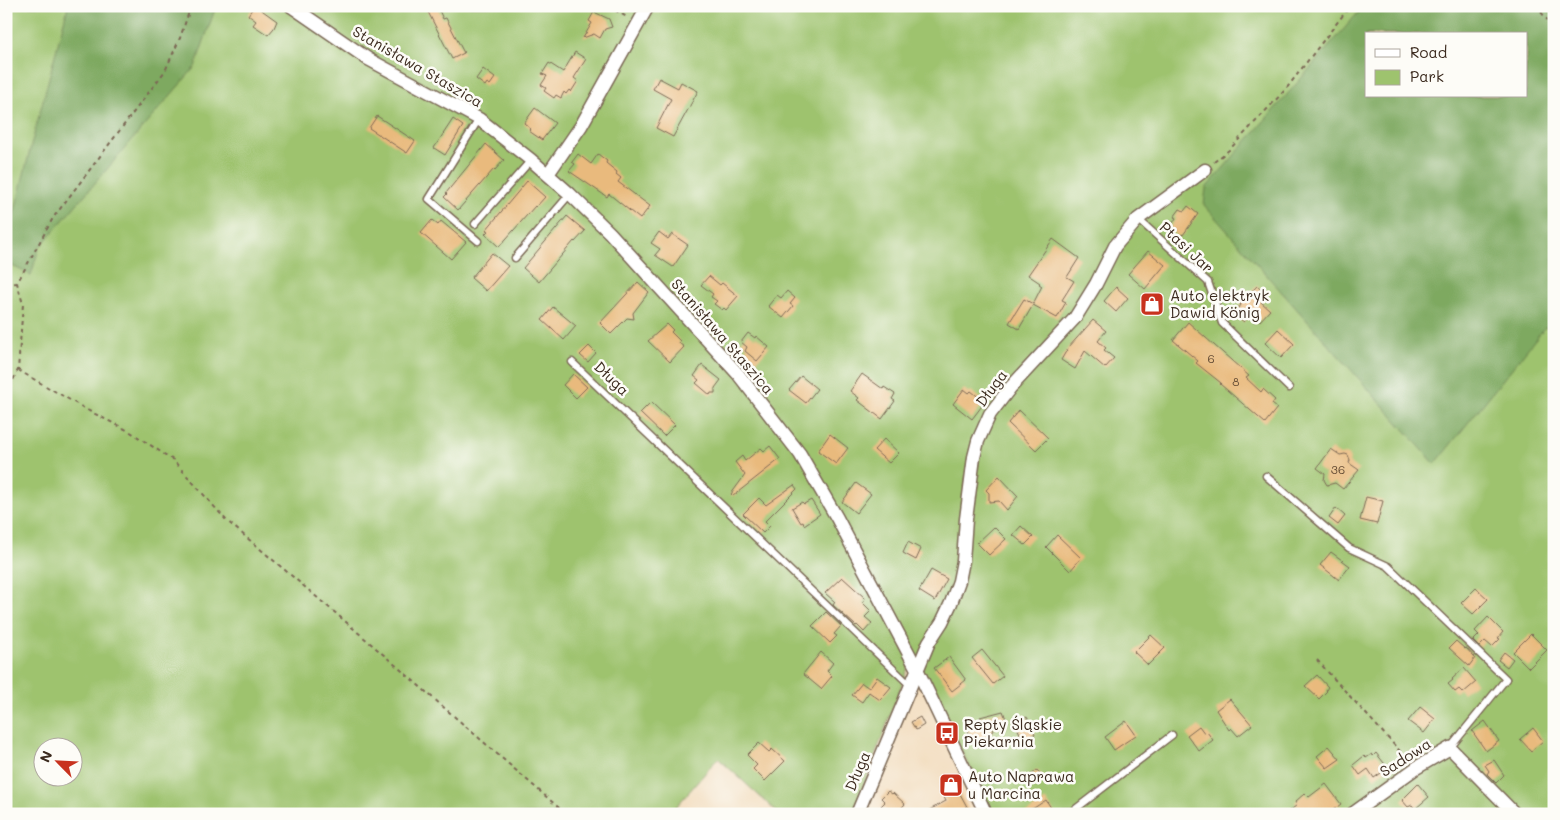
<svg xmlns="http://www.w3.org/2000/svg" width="1560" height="820" font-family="Mali,sans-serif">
<rect width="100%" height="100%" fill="#fdfcf7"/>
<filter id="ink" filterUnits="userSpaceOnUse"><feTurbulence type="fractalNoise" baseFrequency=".02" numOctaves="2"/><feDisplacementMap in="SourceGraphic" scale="10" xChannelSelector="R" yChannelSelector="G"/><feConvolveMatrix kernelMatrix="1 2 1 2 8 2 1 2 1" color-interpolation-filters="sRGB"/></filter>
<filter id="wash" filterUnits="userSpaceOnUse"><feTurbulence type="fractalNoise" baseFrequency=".0096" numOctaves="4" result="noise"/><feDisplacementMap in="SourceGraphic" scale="20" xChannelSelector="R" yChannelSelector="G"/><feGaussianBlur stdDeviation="1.12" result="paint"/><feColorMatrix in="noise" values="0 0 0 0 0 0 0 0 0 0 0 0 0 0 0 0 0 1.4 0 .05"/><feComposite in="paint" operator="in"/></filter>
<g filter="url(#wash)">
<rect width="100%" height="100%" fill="#f2dbbc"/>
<path fill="#9ec36e" stroke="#6c7646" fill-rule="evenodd" d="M6 6H1554V814H993L913 655 853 814H779L718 758 670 814H6ZM1366 34H1526V96H1366ZM42 748H72V778H42Z"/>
<g fill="#7ea961" stroke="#5c6a40" fill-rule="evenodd">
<path d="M68 6H216L195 67 39 248 31 275 6 263V246L32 142Z"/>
<path d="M1364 6H1554V329L1545 327 1435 464 1204 205 1206 188ZM1366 34H1526V96H1366Z"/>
</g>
<g id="blocks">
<g fill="#e9ba7d">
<path d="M254 6H256L277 21 274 28 268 35 253 25 256 21 248 15Z"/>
<path d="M425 6H437L443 19 446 18 464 53 452 59Z"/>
<path d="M594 12 609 19 612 27 605 29 600 38 594 34 583 38 592 23 589 21Z"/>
<path d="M575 52 586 59 574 78 578 81 571 92 569 90 566 94 564 92 561 98 556 95 554 98 544 91 546 88 541 85 547 76 542 74 549 63 563 72Z"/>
<path d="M483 69 495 78 490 85 487 83 485 86 476 79Z"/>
<path d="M659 78 678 88 681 82 698 91 673 137 656 128 671 99 653 89Z"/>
<path d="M535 108 555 123 542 140 529 131 531 129 524 123Z"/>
<path d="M377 116 415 141 407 153 369 128Z"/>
<path d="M453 119 463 126 445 155 434 148Z"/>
<path d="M486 144 504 160 495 170 494 169 458 210 444 197 447 194 446 193Z"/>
<path d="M578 154 591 164 598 154 607 161 606 163 617 172 616 174 621 178 618 182 650 206 640 219 609 194 607 197 569 171 575 164 572 162Z"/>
<path d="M527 181 545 197 536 207 535 206 499 247 485 234 488 231 486 230Z"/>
<path d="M1188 206 1198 214 1183 235 1182 234 1179 237 1169 229 1176 218 1174 217 1180 209 1184 211Z"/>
<path d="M567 216 585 231 575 242 574 241 539 282 523 268Z"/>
<path d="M432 220 438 225 441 221 466 242 451 259 421 233Z"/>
<path d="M659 232 668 239 672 234 688 245 673 267 655 255 660 249 651 243Z"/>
<path d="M1053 239 1079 258 1067 277 1074 281 1062 300 1066 302 1057 318 1033 305 1019 329 1009 323 1024 299 1033 304 1042 286 1039 284 1040 283 1028 275Z"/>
<path d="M1148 251 1165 265 1145 289 1128 274Z"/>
<path d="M492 253 508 266 486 291 471 278Z"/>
<path d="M709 276 720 285 722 283 738 296 726 310 724 308 722 310 714 304 717 301 711 297 713 294 701 285Z"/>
<path d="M638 282 649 292 633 313 634 319 627 318 611 334 600 323Z"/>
<path d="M1257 286 1267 295 1261 302 1270 310 1260 321 1258 319 1255 322 1248 317 1244 322 1234 314 1241 305 1240 304Z"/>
<path d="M1116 287 1128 298 1116 312 1104 301Z"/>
<path d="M787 291 795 298 790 304 793 306 783 318 768 306 777 295 781 298Z"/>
<path d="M553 307 576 326 564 340 542 320Z"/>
<path d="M1093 320 1106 331 1098 341 1106 348 1104 350 1114 358 1105 368 1085 351 1075 369 1061 360 1068 348Z"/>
<path d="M1188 322 1249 376 1246 378 1261 392 1263 389 1275 400 1272 404 1277 408 1265 423 1220 384 1221 383 1196 363 1198 361 1173 340Z"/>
<path d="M667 324 673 330 671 332 680 341 679 343 684 347 670 362 648 341Z"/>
<path d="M1278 329 1294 344 1281 358 1265 343Z"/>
<path d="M748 333 755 338 756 336 769 347 757 361 745 351 747 347 741 342Z"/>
<path d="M589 346 596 353 588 362 580 355Z"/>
<path d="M702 365 721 380 715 388V393H711L710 395 696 383 699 380 694 376Z"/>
<path d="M573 374 587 387 576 398 563 385Z"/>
<path d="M862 374 883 389 884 387 895 394 892 399 895 401 882 419 857 400 859 398 850 391Z"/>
<path d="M801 376 817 389 806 403 789 390Z"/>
<path d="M964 389 969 393 971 391 985 402 972 419 953 404Z"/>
<path d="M651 402 675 425 664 436 640 413Z"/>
<path d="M1019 410 1048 438 1036 450 1008 423Z"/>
<path d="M830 434 848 448 836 464 818 451Z"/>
<path d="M884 439 899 453 889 463 874 450Z"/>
<path d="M770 446 780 459 733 496 731 494 745 475 735 462 742 456 745 461 761 448 764 451Z"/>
<path d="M1331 449 1340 455 1345 454 1348 455 1350 460 1349 463 1359 470 1343 489 1335 483 1327 485 1324 480 1325 474 1317 468Z"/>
<path d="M999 476 1018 496 1007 510 999 501 989 502V493L986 490Z"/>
<path d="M856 483 871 494 856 513 842 502Z"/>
<path d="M794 485 797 489 765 521 770 526 763 533 743 514 759 498 766 505Z"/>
<path d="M1366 497 1383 501 1377 524 1360 520Z"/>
<path d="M811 500 820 514 804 525 803 522 801 523 792 508 802 502 804 504Z"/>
<path d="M1336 508 1345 516 1338 525 1329 518Z"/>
<path d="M1021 526 1033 537 1025 545 1013 535Z"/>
<path d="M994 527 1006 539 989 555 977 543Z"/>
<path d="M1057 535 1081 558 1070 571 1046 547Z"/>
<path d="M908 542 921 549 916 560 903 553Z"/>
<path d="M1331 552 1350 566 1339 580 1320 565Z"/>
<path d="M931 570 947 579 935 601 919 591Z"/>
<path d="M842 577 865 598 863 603 871 611 865 617 872 623 864 632 857 625 856 626 833 605 835 602 825 593Z"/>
<path d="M1476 588 1488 599 1473 614 1461 603Z"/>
<path d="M826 612 841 626 834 634 837 636 830 643 812 626Z"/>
<path d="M1488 617 1503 632 1498 638 1500 639 1492 647 1485 641 1479 647 1473 641 1479 635 1475 631Z"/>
<path d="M1531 634 1547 650 1529 668 1513 652Z"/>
<path d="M1151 635 1165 648 1148 665 1134 652Z"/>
<path d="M1456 641 1465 649 1466 648 1475 658 1469 666 1449 648Z"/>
<path d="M982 650 1003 676 993 684 972 658Z"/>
<path d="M821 652 833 663 827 671 832 676 821 689 803 674Z"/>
<path d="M1504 652 1513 659 1507 667 1498 660Z"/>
<path d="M949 657 966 680 952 691 934 668Z"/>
<path d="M1464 668 1476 682 1463 693 1459 689 1455 692 1448 684 1453 680 1452 679Z"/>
<path d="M1317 675 1328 687 1326 690 1327 691 1319 699 1305 686Z"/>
<path d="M877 677 891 687 880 700 869 692 862 702 852 695 862 683 869 688Z"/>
<path d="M1230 699 1252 725 1238 736 1231 728 1229 730 1216 710Z"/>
<path d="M1420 707 1435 719 1424 733 1408 721Z"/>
<path d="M1003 711 1006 719 991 725 994 731 989 733 992 739 976 747 967 729 982 722 980 717Z"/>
<path d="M920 717 924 725 916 730 911 722Z"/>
<path d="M1027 717 1035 734 1023 740 1015 723Z"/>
<path d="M1126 721 1136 735 1114 750 1105 737Z"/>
<path d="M1485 721 1499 741 1486 751 1472 731Z"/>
<path d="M1199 726 1205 734 1207 732 1213 740 1199 751 1187 735Z"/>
<path d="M1533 728 1543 741 1531 751 1520 739Z"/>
<path d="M759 743 769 752 772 749 785 761 765 781 753 769 757 765 747 755Z"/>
<path d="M1329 746 1340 759 1327 768 1317 756Z"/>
<path d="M1376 753 1388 768 1374 778 1368 769 1360 775 1353 765 1364 756 1366 758 1372 754 1373 756Z"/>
<path d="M1494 760 1504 775 1496 783 1487 774 1489 771 1485 765Z"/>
<path d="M1037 770 1044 778 1036 785 1029 777Z"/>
<path d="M953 781 971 814H922L946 801 939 788Z"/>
<path d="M1326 784 1341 804 1328 814H1286L1297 805 1295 802 1305 793 1309 797Z"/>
<path d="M1418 784 1429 797 1415 809 1412 805 1408 807 1402 800Z"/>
<path d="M888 791 892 794 893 793 905 804 896 814H890L881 806 885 802 881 798Z"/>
<path d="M1046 800 1055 814H1025Z"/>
</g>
</g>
</g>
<g filter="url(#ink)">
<use href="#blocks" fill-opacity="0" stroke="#7b6855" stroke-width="1"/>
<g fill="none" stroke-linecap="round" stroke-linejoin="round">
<g stroke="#7b6855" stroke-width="9">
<g id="service">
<path d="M1138 219 1208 282 1222 323 1289 388"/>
<path d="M475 224 531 160"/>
<path d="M478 241 429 199 479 119"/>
<path d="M515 258 570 194"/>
<path d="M572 362 911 686"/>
<path d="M1266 476 1349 548 1388 566 1506 679 1450 748"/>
<path d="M1069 814 1172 735"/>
</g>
</g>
<g stroke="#7b6855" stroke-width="15">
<g id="minor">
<path d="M291 6 368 59 479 119 531 160 570 194 610 233 738 374 800 454 837 518 918 671 986 814"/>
<path d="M548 174 581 126 648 6"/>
<path d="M857 814 929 642 942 622 951 603 959 581 963 561 966 519 974 457 978 441 990 414 1010 388 1075 318 1096 284 1115 246 1138 219 1205 170"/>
<path d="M1352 814 1416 768 1450 748 1515 814"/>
</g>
</g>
<g stroke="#7b6855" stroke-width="2" stroke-dasharray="4 4" stroke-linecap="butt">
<path d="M608 6 627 17"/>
<path d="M1536 6 1554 28"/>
<path d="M1214 162 1229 150 1286 89 1350 6"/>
<path d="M6 284 17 283 53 218 165 71 180 38 191 6"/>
<path d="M18 370 89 411 129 431 173 460 226 520 346 622 566 814"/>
<path d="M6 394 18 370 23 304 17 283"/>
<path d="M1317 660 1407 759"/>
</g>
<use href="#service" stroke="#fff" stroke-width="6"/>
<use href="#minor" stroke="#fff" stroke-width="12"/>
</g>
</g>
<defs>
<g id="shop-square" transform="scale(1.25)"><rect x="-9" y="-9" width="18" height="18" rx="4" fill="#c8321e" stroke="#fdfcf7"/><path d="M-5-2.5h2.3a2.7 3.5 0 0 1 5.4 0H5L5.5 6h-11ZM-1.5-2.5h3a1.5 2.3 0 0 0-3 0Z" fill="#fff"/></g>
<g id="bus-square" transform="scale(1.25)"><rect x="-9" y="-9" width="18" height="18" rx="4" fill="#c8321e" stroke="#fdfcf7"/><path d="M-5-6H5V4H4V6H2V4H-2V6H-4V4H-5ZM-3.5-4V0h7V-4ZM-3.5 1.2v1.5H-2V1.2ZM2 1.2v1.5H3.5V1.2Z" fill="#fff"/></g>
</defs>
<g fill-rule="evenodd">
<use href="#shop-square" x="1152" y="304"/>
<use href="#bus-square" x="947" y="733"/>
<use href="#shop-square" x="951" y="785"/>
</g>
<g text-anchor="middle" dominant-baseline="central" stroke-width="5" stroke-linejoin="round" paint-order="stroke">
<g font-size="12" fill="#664e36">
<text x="1211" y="358">6</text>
<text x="1236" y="381">8</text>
<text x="1338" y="469">36</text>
</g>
<g font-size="15" fill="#3b2a1e" stroke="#fdfcf7">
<text transform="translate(418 66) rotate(30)">Stanisława Staszica</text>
<text transform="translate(1187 247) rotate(43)">Ptasi Jar</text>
<text transform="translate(723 336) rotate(49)">Stanisława Staszica</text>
<text transform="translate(612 378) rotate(44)">Długa</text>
<text transform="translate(991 388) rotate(-53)">Długa</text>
<text transform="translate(1405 757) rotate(-33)">Sadowa</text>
<text transform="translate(857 771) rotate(-67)">Długa</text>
</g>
<g font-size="15" fill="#3b2a1e" stroke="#fdfcf7" text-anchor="start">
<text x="1170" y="295">Auto elektryk<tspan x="1170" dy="17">Dawid König</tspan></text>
<text x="964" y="724">Repty Śląskie<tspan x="964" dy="17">Piekarnia</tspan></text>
<text x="968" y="776">Auto Naprawa<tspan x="968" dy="17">u Marcina</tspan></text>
</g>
</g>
<rect width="1560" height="820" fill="none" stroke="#fdfcf7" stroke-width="25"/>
<rect x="1365" y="32" width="162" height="65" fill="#fdfcf7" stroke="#afa8a0"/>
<rect x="1375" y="49" width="25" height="8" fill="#ffffff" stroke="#afa8a0"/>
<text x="1410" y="58" font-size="15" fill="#3b2a1e">Road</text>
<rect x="1375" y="70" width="25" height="15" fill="#9ec36e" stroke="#afa8a0"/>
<text x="1410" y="82" font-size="15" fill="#3b2a1e">Park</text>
<g transform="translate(58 762) rotate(294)"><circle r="24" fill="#fdfcf7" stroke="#afa8a0"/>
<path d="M0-4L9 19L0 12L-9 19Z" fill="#c8321e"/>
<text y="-8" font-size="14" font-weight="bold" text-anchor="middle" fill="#3b2a1e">N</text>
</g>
</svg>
